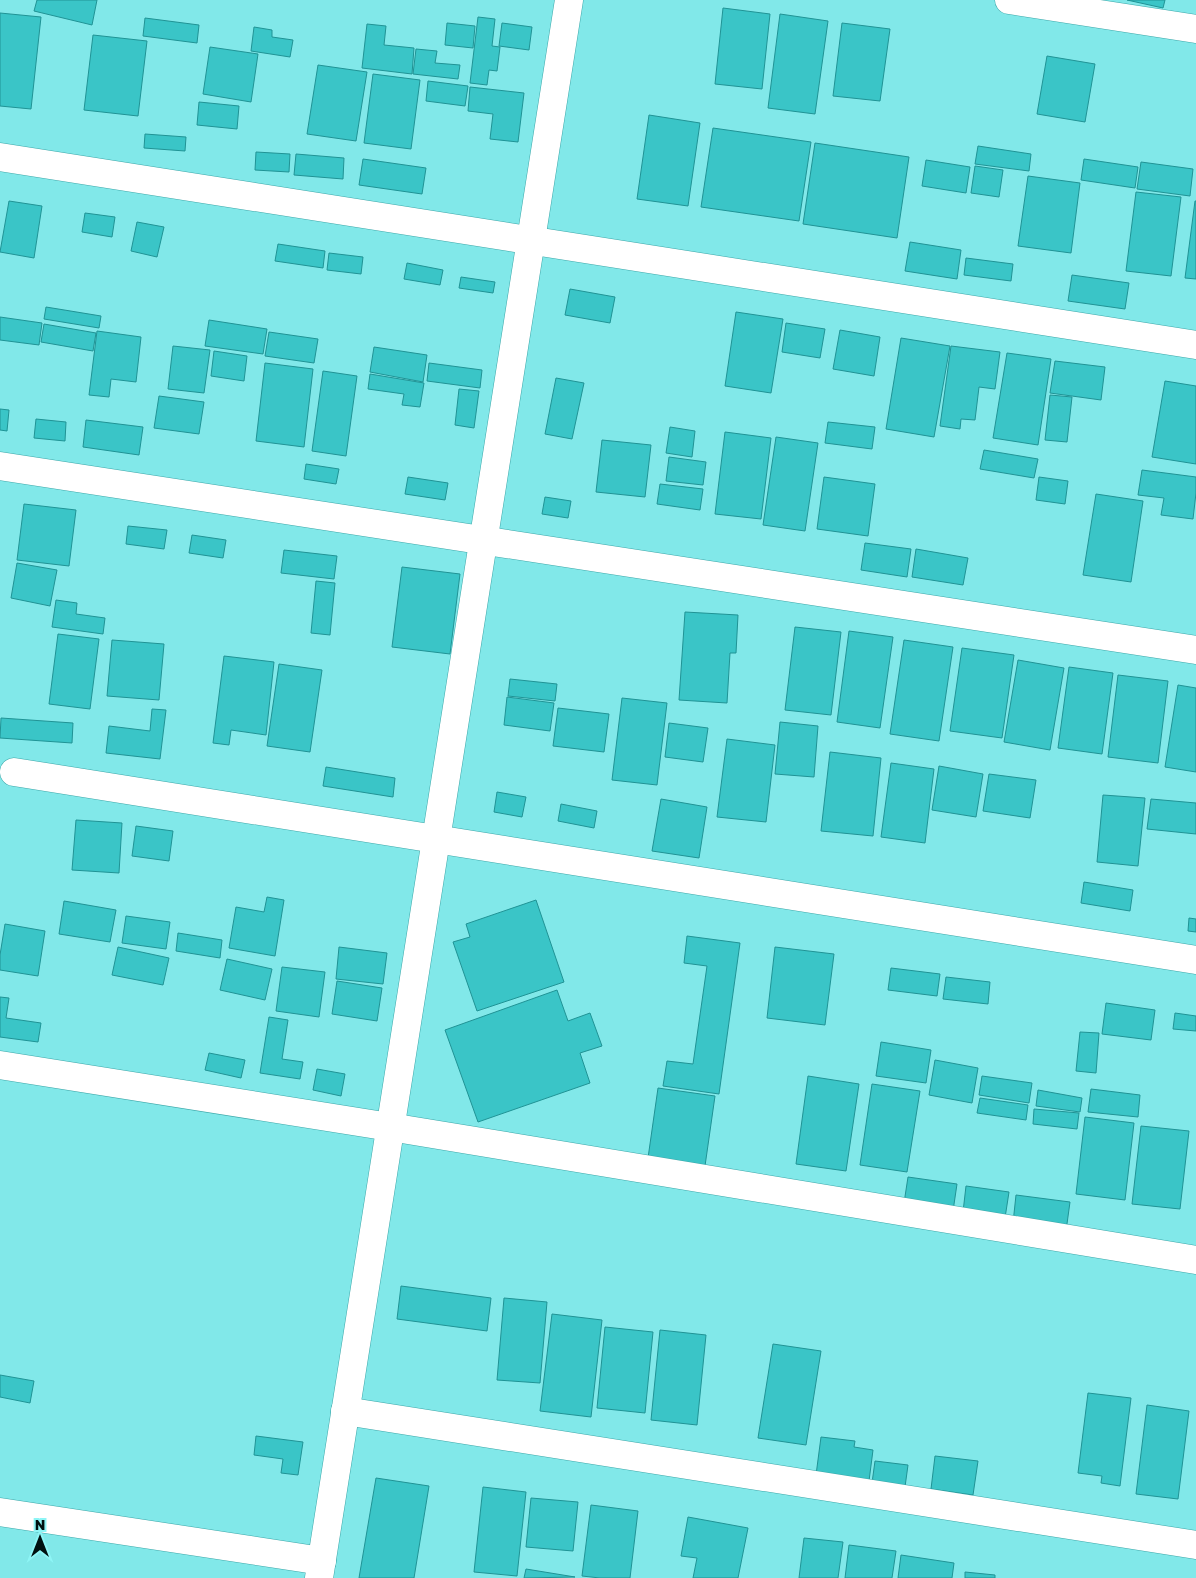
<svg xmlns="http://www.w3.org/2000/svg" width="1196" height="1578" font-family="'Golos Text',sans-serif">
<rect width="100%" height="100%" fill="#81e8e9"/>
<g fill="#3ac5c7" stroke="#209395">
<path d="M37 0H97L92 25 34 11Z"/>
<path d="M1127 0H1165L1163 8Z"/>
<path d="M723 8 770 14 762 89 715 84Z"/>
<path d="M0 13 41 17 31 109 0 106Z"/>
<path d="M780 14 828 21 815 114 768 108Z"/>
<path d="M478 17 495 19 492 46 500 47 497 71 489 70 487 85 470 83Z"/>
<path d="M145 18 199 25 197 43 143 36Z"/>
<path d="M447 23 475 26 473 48 445 45Z"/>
<path d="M502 23 532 27 529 50 499 46Z"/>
<path d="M842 23 890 29 880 101 833 96Z"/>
<path d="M367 24 386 26 384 45 414 48 412 74 362 68Z"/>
<path d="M254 27 272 30V37L293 40 290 57 251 51Z"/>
<path d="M93 35 147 41 138 116 84 110Z"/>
<path d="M210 47 258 54 251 102 203 94Z"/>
<path d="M416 49 437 51 435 63 460 65 458 79 413 74Z"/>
<path d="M1047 56 1095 64 1085 122 1037 114Z"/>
<path d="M318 65 367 72 356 141 307 134Z"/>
<path d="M373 74 420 80 411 149 364 143Z"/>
<path d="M428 81 468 86 465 106 426 101Z"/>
<path d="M470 87 524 93 518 142 490 139 493 114 468 111Z"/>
<path d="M199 102 239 106 237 129 197 125Z"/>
<path d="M649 115 700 123 688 206 637 199Z"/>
<path d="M713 128 811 142 799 221 701 207Z"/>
<path d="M145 134 186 137 185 151 144 148Z"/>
<path d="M815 143 909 157 897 238 803 224Z"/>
<path d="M978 146 1031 154 1029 171 975 164Z"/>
<path d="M256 152 290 154 289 172 255 170Z"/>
<path d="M296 154 344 158 343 179 294 175Z"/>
<path d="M363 159 426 168 422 194 359 185Z"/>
<path d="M1084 159 1138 167 1135 188 1081 180Z"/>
<path d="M926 160 970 167 966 193 922 186Z"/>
<path d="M1141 162 1193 169 1190 196 1137 189Z"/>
<path d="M975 166 1003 170 999 197 971 193Z"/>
<path d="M1028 176 1080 183 1071 253 1018 246Z"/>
<path d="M1136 192 1181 197 1171 276 1126 271Z"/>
<path d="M9 201 42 206 34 258 0 252Z"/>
<path d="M1195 201H1196V279L1185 278Z"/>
<path d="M85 213 115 217 112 237 82 232Z"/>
<path d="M137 222 164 227 157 257 131 251Z"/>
<path d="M910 242 961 250 957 279 905 271Z"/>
<path d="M278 244 325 251 323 268 275 261Z"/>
<path d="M329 253 363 257 361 274 327 270Z"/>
<path d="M966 258 1013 264 1011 281 964 275Z"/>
<path d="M407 263 443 270 440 285 404 279Z"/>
<path d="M1072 275 1129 283 1125 309 1068 301Z"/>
<path d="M461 277 495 282 493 293 459 288Z"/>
<path d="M570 289 615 297 610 323 565 315Z"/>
<path d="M46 307 101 316 99 328 44 319Z"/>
<path d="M736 312 783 319 771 393 725 386Z"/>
<path d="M0 317 42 323 39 345 0 340Z"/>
<path d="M209 320 267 329 263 354 205 346Z"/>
<path d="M786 323 825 329 820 358 782 352Z"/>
<path d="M44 324 96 333 93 351 41 342Z"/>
<path d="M840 330 880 337 874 376 833 369Z"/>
<path d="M97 331 141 337 136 382 111 379 109 397 89 395Z"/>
<path d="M269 332 318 339 314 363 265 356Z"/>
<path d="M901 338 950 346 934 437 886 429Z"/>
<path d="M173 346 210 350 204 393 168 389Z"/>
<path d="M951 346 1000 352 995 389 979 387 975 420 961 419 960 429 940 426Z"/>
<path d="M374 347 427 355 423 382 370 372Z"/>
<path d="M214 351 247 356 244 381 211 376Z"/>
<path d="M1007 353 1051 359 1038 445 993 438Z"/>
<path d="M1055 361 1105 367 1101 400 1050 393Z"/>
<path d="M265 363 313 369 304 447 256 441Z"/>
<path d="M429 363 482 370 480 388 427 381Z"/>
<path d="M323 371 357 376 346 456 312 451Z"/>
<path d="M370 374 424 383 420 407 402 405 404 394 368 389Z"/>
<path d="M556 378 584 383 572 439 545 434Z"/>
<path d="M1165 381 1196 386V464L1152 457Z"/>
<path d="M459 389 479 391 474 428 455 425Z"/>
<path d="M1050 395 1072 397 1067 442 1045 440Z"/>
<path d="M159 396 204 402 199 434 154 428Z"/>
<path d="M0 409 9 410 7 431 0 430Z"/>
<path d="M36 419 66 422 65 441 34 438Z"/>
<path d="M86 420 143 427 139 455 83 447Z"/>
<path d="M828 422 875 427 872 449 825 443Z"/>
<path d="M670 427 695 431 692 457 666 453Z"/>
<path d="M725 432 771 438 761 519 715 514Z"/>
<path d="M776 437 818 443 805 531 763 525Z"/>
<path d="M602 440 651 445 645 497 596 492Z"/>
<path d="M984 450 1038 459 1034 478 980 469Z"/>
<path d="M669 457 706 462 703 485 666 481Z"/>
<path d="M306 464 339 469 336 484 304 479Z"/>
<path d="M1142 470 1196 477V493L1193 519 1161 515 1164 498 1138 495Z"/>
<path d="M408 477 448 483 445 500 405 494Z"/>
<path d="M824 477 875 484 868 536 817 529Z"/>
<path d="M1039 477 1068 481 1065 504 1036 500Z"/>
<path d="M660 484 703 489 700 510 657 504Z"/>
<path d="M1096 494 1143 501 1131 582 1083 575Z"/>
<path d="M545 497 571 501 568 518 542 514Z"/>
<path d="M24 504 76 510 69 566 17 560Z"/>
<path d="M128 526 167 530 164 549 126 544Z"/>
<path d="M192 535 226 540 223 558 189 553Z"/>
<path d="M865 543 911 549 907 577 861 570Z"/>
<path d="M916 549 968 558 963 585 912 577Z"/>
<path d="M284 550 337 556 334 579 281 573Z"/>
<path d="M17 563 57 570 50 606 11 598Z"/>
<path d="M402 567 460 574 450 654 392 647Z"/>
<path d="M316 581 335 583 330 635 311 633Z"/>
<path d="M56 600 77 603 76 614 105 618 103 634 52 627Z"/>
<path d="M685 612 738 615 736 653H730L727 703 679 700Z"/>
<path d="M795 627 841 632 831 715 785 710Z"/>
<path d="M849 631 893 637 880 728 837 722Z"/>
<path d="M58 634 99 639 90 709 49 704Z"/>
<path d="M112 640 164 644 159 700 107 696Z"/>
<path d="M904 640 953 647 939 741 890 734Z"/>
<path d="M962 648 1014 655 1002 738 950 731Z"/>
<path d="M224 656 274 662 266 735 231 730 229 745 213 743Z"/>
<path d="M1018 660 1064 668 1050 750 1004 742Z"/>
<path d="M279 664 322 670 310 752 267 746Z"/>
<path d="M1069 667 1113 673 1102 754 1058 748Z"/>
<path d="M1118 675 1168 681 1158 763 1108 757Z"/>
<path d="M510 679 557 684 555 701 508 696Z"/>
<path d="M1178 685 1196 688V772L1165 767Z"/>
<path d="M507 697 554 703 550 731 504 725Z"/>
<path d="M622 698 667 703 657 785 612 780Z"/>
<path d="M558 708 609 714 604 752 553 746Z"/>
<path d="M152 709 166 710 160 759 106 753 109 726 150 731Z"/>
<path d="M1 718 73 723 72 743 0 738Z"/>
<path d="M780 722 818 726 814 777 775 774Z"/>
<path d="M669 723 708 728 703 762 665 757Z"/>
<path d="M727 739 775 745 766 822 717 817Z"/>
<path d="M830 752 881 758 873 836 821 831Z"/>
<path d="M891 763 934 769 925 843 881 837Z"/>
<path d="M939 766 983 774 976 817 932 810Z"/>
<path d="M326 767 395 778 393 797 323 786Z"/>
<path d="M989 774 1036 780 1030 818 983 811Z"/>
<path d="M497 792 526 797 522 817 494 812Z"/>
<path d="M1103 795 1145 798 1138 866 1097 862Z"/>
<path d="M661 799 707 807 699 858 652 851Z"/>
<path d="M1151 799 1196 803V834L1147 829Z"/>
<path d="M561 804 597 811 594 828 558 821Z"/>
<path d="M76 820 122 823 119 873 72 870Z"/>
<path d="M136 826 173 831 169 861 132 856Z"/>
<path d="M1084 882 1133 890 1130 911 1081 903Z"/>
<path d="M267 897 284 900 275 956 229 948 236 907 264 912Z"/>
<path d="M536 900 564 982 477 1011 453 942 470 937 466 924Z"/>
<path d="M64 901 116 910 110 942 59 934Z"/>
<path d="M126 916 170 922 166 949 122 943Z"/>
<path d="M1189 918 1196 919V932L1188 931Z"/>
<path d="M5 924 45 931 38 976 0 970V955Z"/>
<path d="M178 933 222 940 220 958 176 951Z"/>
<path d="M687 936 740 943 719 1094 663 1086 667 1061 693 1064 707 966 684 963Z"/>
<path d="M118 947 169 958 163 985 112 975Z"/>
<path d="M339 947 387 953 383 984 336 979Z"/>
<path d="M775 947 834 954 825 1025 767 1018Z"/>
<path d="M227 959 272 969 265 1000 220 990Z"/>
<path d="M282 967 325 972 319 1017 276 1011Z"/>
<path d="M891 968 940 974 937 996 888 990Z"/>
<path d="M946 977 990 982 988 1004 943 999Z"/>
<path d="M337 981 382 988 377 1021 332 1014Z"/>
<path d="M557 990 568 1021 590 1013 602 1046 580 1053 590 1083 478 1122 445 1030Z"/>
<path d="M0 997 9 998 6 1018 41 1023 38 1042 0 1037Z"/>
<path d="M1106 1003 1155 1010 1151 1040 1102 1034Z"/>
<path d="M1175 1013 1196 1016V1031L1173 1029Z"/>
<path d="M269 1017 288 1020 282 1059 303 1062 300 1079 260 1073Z"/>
<path d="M1080 1032 1099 1033 1096 1073 1076 1071Z"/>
<path d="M881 1042 931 1050 926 1083 876 1076Z"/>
<path d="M209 1053 245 1060 241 1078 205 1070Z"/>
<path d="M935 1060 978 1068 972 1103 929 1095Z"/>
<path d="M317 1069 345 1074 341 1096 313 1090Z"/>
<path d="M808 1076 859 1084 846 1171 796 1164Z"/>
<path d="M982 1076 1032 1083 1029 1103 979 1095Z"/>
<path d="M872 1084 920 1091 907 1172 860 1165Z"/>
<path d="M658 1088 715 1096 705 1166 648 1158Z"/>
<path d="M1091 1089 1140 1095 1138 1117 1088 1112Z"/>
<path d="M1038 1090 1082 1098 1080 1112 1036 1106Z"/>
<path d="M980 1098 1028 1105 1026 1120 977 1113Z"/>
<path d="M1034 1109 1079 1113 1077 1129 1033 1124Z"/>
<path d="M1085 1117 1134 1123 1125 1200 1076 1194Z"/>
<path d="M1141 1126 1189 1131 1180 1209 1132 1204Z"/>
<path d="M908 1177 957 1184 953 1211 904 1203Z"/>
<path d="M966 1186 1009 1192 1005 1218 963 1212Z"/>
<path d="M1016 1195 1070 1202 1066 1231 1013 1223Z"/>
<path d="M401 1286 491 1298 487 1331 397 1319Z"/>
<path d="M504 1298 547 1302 540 1383 497 1380Z"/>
<path d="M552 1314 602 1320 591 1417 540 1411Z"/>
<path d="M605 1327 653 1332 645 1413 597 1408Z"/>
<path d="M660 1330 706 1335 697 1425 651 1420Z"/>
<path d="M773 1344 821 1351 806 1445 758 1438Z"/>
<path d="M0 1375 34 1381 30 1403 0 1397Z"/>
<path d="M1088 1393 1131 1398 1120 1486 1101 1483 1102 1476 1078 1473Z"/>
<path d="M1147 1405 1189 1411 1178 1499 1136 1494Z"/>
<path d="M256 1436 303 1442 298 1475 281 1473 283 1459 254 1455Z"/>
<path d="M821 1437 855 1441 854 1447 873 1450 869 1481 816 1475Z"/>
<path d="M935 1456 978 1461 973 1495 931 1489Z"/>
<path d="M875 1461 908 1465 905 1487 872 1483Z"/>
<path d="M376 1478 429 1486 414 1578H359Z"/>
<path d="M483 1487 526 1492 517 1576 474 1572Z"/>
<path d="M531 1498 578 1502 573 1551 526 1547Z"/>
<path d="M591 1505 638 1511 630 1578H600L582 1576Z"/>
<path d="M688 1517 748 1528 738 1578H693L697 1558 681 1556Z"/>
<path d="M804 1538 843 1542 838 1578H799Z"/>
<path d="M849 1545 896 1551 892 1578H845Z"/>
<path d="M901 1555 954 1563 952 1578H898Z"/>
<path d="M526 1569 575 1577 524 1578Z"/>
<path d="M965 1572 995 1575V1578H965Z"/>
</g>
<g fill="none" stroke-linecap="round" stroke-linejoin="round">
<g stroke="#3ca7a9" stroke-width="29">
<g id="minor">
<path d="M1009 0 1196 29"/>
<path d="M0 157 1196 345"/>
<path d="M0 466 1196 650"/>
<path d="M14 772 1196 960"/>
<path d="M0 1065 390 1127 1196 1260"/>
<path d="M345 1411 1196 1545"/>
<path d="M0 1512 322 1561"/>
<path d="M319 1578 569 0"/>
</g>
</g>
<use href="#minor" stroke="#fff" stroke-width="28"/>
</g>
<g transform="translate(40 1538)" stroke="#8ef5f6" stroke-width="4" paint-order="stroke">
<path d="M0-4L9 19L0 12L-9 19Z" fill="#001111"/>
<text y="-8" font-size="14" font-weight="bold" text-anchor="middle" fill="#001111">N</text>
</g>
</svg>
